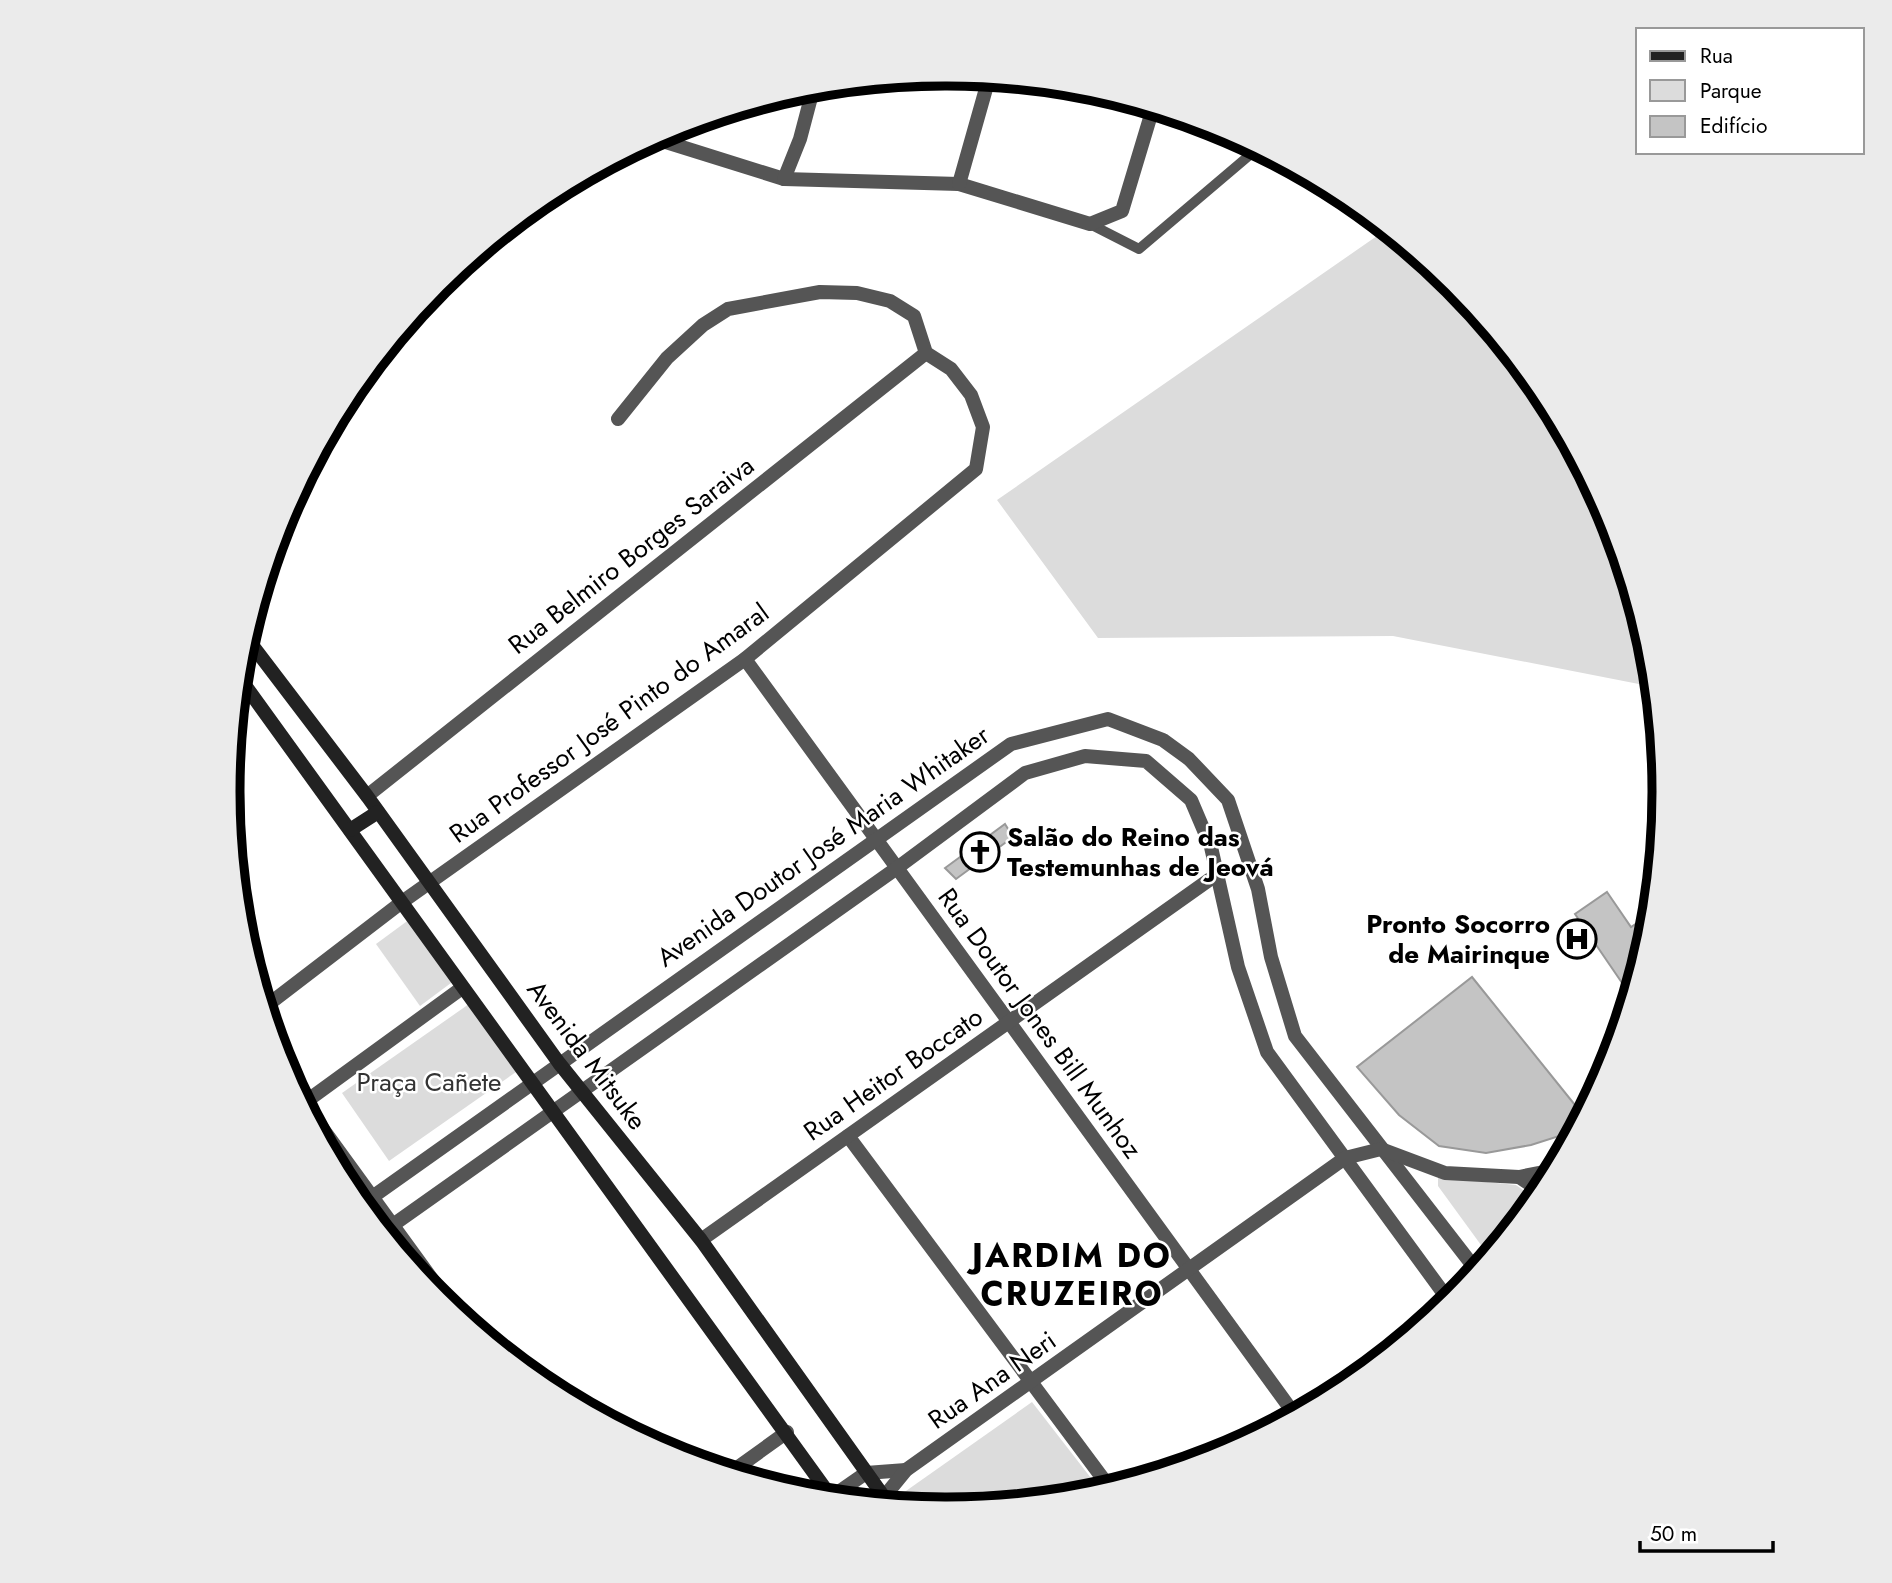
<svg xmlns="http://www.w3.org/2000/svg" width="1892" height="1583" font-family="Jost,sans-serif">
<rect width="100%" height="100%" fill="#fff"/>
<g fill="#dcdcdc">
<path d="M1387 229 1454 284 1543 393 1609 517 1650 652 1653 681 1649 686 1393 636 1098 638 997 500Z"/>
<path d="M410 919 455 980 420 1006 376 944Z"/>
<path d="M469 1004 516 1072 389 1161 342 1093Z"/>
<path d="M1438 1177 1516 1185 1536 1199 1489 1256 1438 1186Z"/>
<path d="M1032 1402 1101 1491 1086 1496 946 1509 901 1505 896 1498Z"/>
</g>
<g fill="#c4c4c4" stroke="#999" stroke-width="2">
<path d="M1005 824 1013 837 956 879 945 868Z"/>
<path d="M1607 892 1631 927 1652 913 1650 932 1631 996 1575 914Z"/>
<path d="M1472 977 1583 1115 1575 1131 1531 1145 1486 1153 1439 1146 1399 1115 1357 1067Z"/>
</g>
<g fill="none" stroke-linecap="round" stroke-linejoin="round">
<path stroke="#555" stroke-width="10" d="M1090 224 1139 249 1258 148"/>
<g stroke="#555" stroke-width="14">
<path d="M1195 120 1222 138"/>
<path d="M653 138 784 179 959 184 1090 224 1122 211 1153 108"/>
<path d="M784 179 800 139 814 86"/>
<path d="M959 184 989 78"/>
<path d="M745 659 1295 1415"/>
<path d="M367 796 926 353"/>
<path d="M265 1007 402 902 745 659 976 469 983 427 971 395 951 369 926 353 914 316 890 301 857 293 820 292 728 309 703 325 667 358 618 419"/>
<path d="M299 1096 458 1315"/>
<path d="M304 1103 462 988"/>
<path d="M848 1136 1110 1488"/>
<path d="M1519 1177 1542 1192"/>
<path d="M361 1205 1011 744 1108 719 1163 740 1189 759 1228 800 1258 889 1271 957 1295 1036 1477 1271"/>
<path d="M383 1232 897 868 1025 773 1085 756 1146 761 1191 800 1211 847 1238 967 1267 1052 1450 1302"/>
<path d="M701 1240 1216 875"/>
<path d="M730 1473 787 1432"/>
<path d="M830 1498 866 1473 906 1470"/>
<path d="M879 1503 906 1470 1345 1158 1381 1149 1445 1173 1519 1177 1554 1170"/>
</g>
<g stroke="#222" stroke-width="14">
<path d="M246 637 367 796 559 1063 701 1240 889 1504"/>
<path d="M239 677 832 1498"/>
<path d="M350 830 378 812"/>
</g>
</g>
<defs>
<g id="church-ring" transform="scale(2.0125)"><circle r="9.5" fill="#fff" stroke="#000" stroke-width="1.5"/><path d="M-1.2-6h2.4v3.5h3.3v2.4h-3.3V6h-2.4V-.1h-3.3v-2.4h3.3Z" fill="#000"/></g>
<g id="hospital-ring" transform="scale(2.0125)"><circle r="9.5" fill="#fff" stroke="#000" stroke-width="1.5"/><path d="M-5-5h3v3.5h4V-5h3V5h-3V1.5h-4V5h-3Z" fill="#000"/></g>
</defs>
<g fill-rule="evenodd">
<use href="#church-ring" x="980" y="852"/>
<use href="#hospital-ring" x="1577" y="939"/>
</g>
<g text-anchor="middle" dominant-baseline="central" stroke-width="5" stroke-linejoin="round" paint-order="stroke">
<g font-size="26" fill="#000" stroke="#fff">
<text transform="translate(631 555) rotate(-38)">Rua Belmiro Borges Saraiva</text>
<text transform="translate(609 723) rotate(-36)">Rua Professor José Pinto do Amaral</text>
<text transform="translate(823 846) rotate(-35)">Avenida Doutor José Maria Whitaker</text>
<text transform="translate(1040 1023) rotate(54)">Rua Doutor Jones Bill Munhoz</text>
<text transform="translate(587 1055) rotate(53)">Avenida Mitsuke</text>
<text transform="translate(893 1074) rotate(-35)">Rua Heitor Boccato</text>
<text transform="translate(992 1380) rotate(-35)">Rua Ana Neri</text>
</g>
<g font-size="26" font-weight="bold" fill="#000" stroke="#fff" text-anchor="start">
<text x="1007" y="837">Salão do Reino das<tspan x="1007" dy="30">Testemunhas de Jeová</tspan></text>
<text x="1550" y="924" text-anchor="end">Pronto Socorro<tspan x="1550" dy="30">de Mairinque</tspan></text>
</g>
<g font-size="26" fill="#333" stroke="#fff">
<text x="429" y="1082">Praça Cañete</text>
</g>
<g font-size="33" font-weight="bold" letter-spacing="2" fill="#000" stroke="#fff">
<text x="1072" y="1255">JARDIM DO<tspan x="1072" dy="38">CRUZEIRO</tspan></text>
</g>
</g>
<path d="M0 0H1892V1583H0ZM945 86H947A705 705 0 0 1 1652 791V792A705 705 0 0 1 947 1497H945A705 705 0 0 1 240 792V791A705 705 0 0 1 945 86Z" fill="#ebebeb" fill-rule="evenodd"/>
<path fill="none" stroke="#000" stroke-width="9" d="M945 86H947A705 705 0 0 1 1652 791V792A705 705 0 0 1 947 1497H945A705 705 0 0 1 240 792V791A705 705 0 0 1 945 86Z"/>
<rect x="1636" y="28" width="228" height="126" fill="#ffffff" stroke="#999999" stroke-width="2"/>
<rect x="1650" y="51" width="35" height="10" fill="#222222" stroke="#999999" stroke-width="2"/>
<text x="1700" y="63" font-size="21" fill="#000000">Rua</text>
<rect x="1650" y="80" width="35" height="21" fill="#dcdcdc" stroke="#999999" stroke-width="2"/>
<text x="1700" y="98" font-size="21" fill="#000000">Parque</text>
<rect x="1650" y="116" width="35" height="21" fill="#c4c4c4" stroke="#999999" stroke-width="2"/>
<text x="1700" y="133" font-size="21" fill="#000000">Edifício</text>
<path d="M1640 1541v10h133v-10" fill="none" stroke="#000000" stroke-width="3.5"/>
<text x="1650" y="1541" font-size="21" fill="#000000" stroke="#ffffff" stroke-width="5" paint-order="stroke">50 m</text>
</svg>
